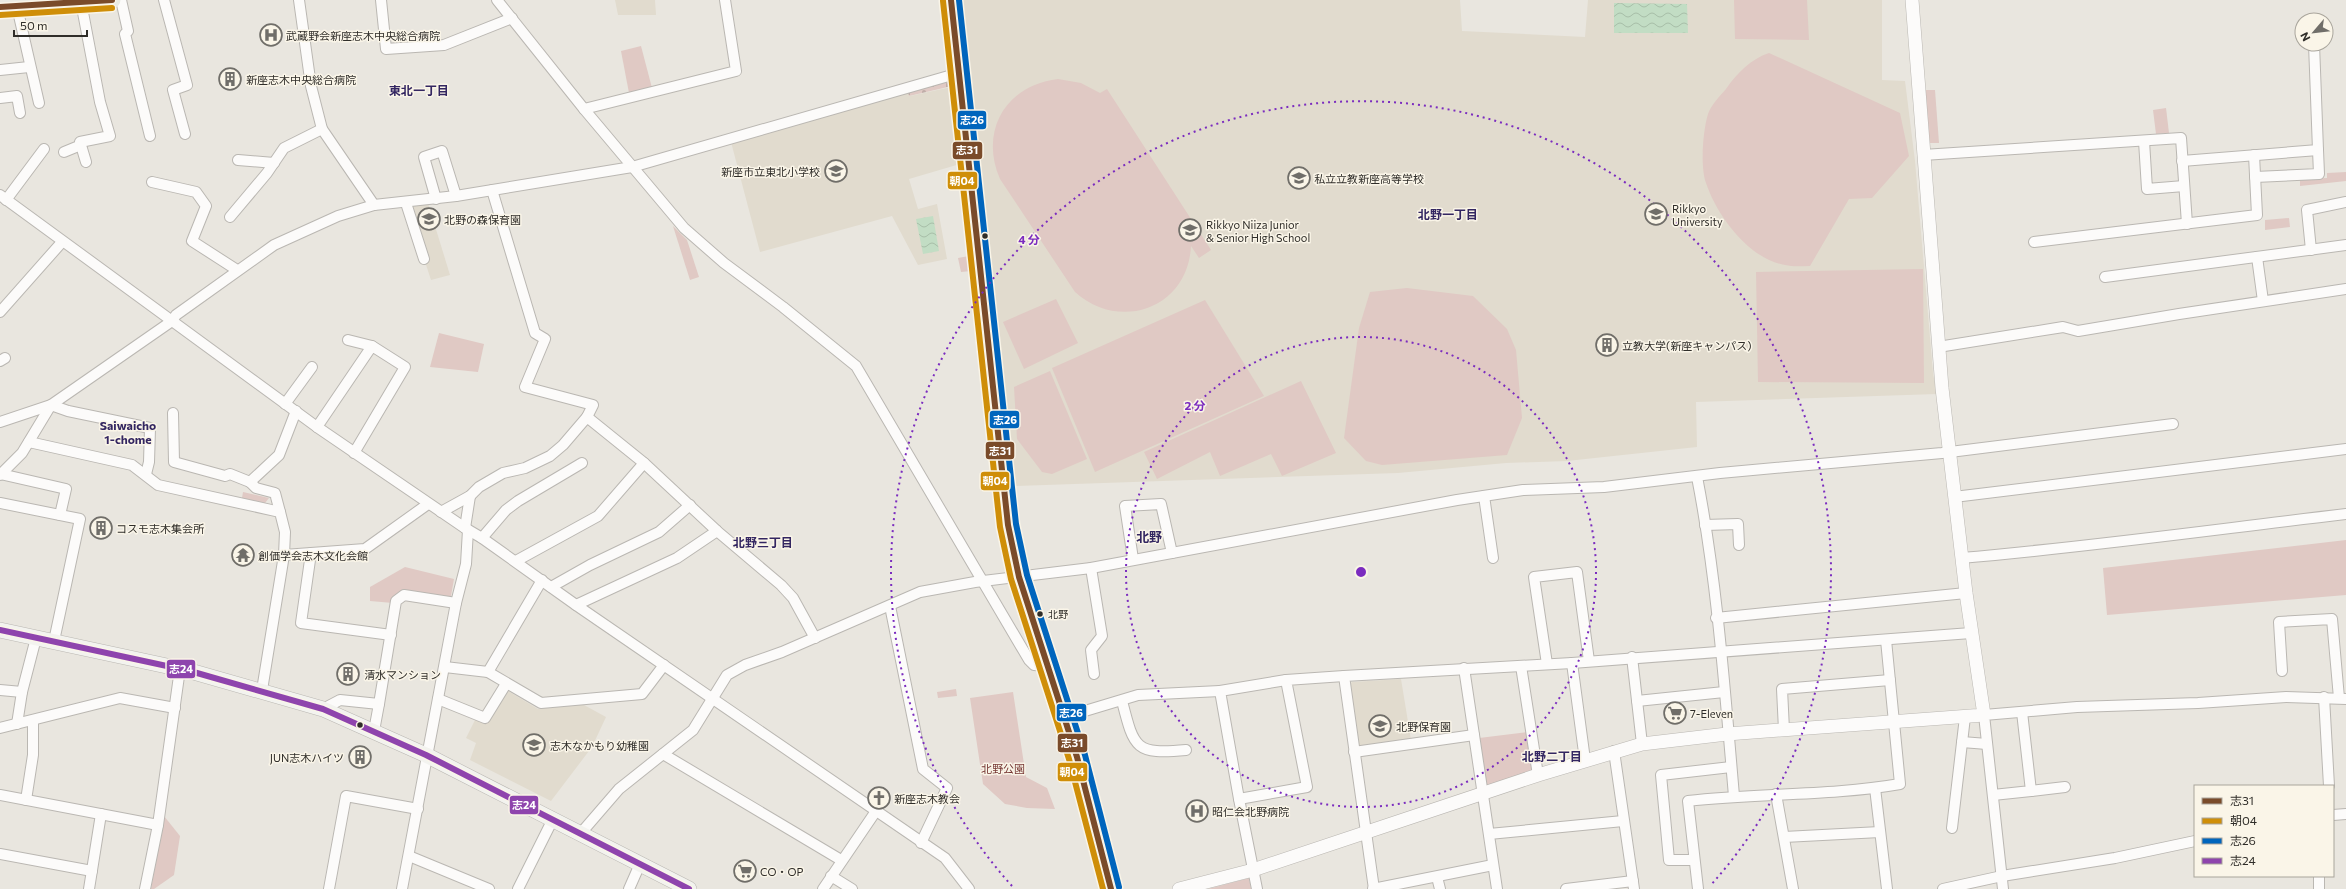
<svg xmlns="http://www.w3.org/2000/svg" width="2346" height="889" font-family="Commissioner,'Noto Sans JP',sans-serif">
<defs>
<pattern id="cemetery-stones" width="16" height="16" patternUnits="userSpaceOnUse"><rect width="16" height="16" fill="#e0c9c4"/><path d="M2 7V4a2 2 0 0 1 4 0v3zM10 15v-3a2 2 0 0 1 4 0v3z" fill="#c0ada8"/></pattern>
<pattern id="water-waves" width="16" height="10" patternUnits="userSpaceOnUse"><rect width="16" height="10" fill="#c2ddc4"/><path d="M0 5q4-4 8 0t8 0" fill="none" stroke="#a7bea8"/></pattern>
</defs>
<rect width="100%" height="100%" fill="#e9e6df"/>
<g fill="#e1dbce">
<path d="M615 0H655L656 15H618Z"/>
<path d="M962 0H1460L1462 31 1585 37 1588 0H1882V80L1905 81 1915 161 1933 373 1937 394 1696 402 1697 447 1567 461 1506 463 1398 473 1014 486Z"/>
<path d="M951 87 960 164 909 179 918 209 937 204 947 259 918 265 892 216 760 252 731 142 908 92 910 96Z"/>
<path d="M427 200 450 275 431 280 406 203Z"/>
<path d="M1401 679 1411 740 1362 747 1358 744 1349 685 1352 682Z"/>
<path d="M508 691 538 709 568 704 584 705 606 717 592 747 551 801 470 760 476 743 466 738 475 720 486 724 504 693Z"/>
</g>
<path fill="url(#cemetery-stones)" d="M951 80 952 86 909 96 908 92Z"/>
<g fill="#e0c9c4">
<path d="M1734 0H1807L1809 40 1735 39Z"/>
<path d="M641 46 652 88 629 93 621 51Z"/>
<path d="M1769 53 1900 113 1909 156 1872 198 1849 199 1810 266C1802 266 1793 267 1785 265 1749 259 1717 216 1706 183 1700 167 1703 130 1708 114 1711 105 1720 96 1726 89 1737 73 1751 59 1769 53Z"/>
<path d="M1058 79 1081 83 1100 93 1107 89 1211 250 1199 258 1191 246C1188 309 1119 332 1075 292L1000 179C979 131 1006 85 1058 79Z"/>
<path d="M1925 90H1935L1939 143H1929Z"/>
<path d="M2166 108 2169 133 2156 134 2153 110Z"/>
<path d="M2346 172V181L2300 186V179L2327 178V173Z"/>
<path d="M2289 218 2290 227 2265 230V220Z"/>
<path d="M673 226 687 240 699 277 690 280Z"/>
<path d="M969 256 971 271 961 272 958 258Z"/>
<path d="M1923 269 1924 383 1758 382 1756 272Z"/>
<path d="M1407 288 1473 296 1507 329 1516 350 1522 418 1507 455 1382 465 1366 461 1344 438 1359 328 1370 292Z"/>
<path d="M1056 299 1078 343 1024 369 1003 322Z"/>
<path d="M1205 300 1264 396 1095 472 1052 368Z"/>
<path d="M439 333 484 344 478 372 430 367Z"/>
<path d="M1050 371 1087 459 1052 474 1042 472 1017 439 1014 387Z"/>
<path d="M1301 381 1336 453 1282 476 1271 454 1220 476 1210 452 1157 479 1144 452Z"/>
<path d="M243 492 269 498 265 503 242 498Z"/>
<path d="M2346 540V595L2107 615 2103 568Z"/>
<path d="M405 567 454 579 451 596 447 599 404 592 393 603 370 601V587Z"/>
<path d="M956 689 957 696 938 698 937 692Z"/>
<path d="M1013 692 1026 777 1047 788 1055 809 1027 808 1005 804 983 784 970 698Z"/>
<path d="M1528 732 1534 773 1485 789 1479 738Z"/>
<path d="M164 816 180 836 174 875 154 889H151Z"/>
<path d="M1249 878 1251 889H1208Z"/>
</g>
<g fill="url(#water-waves)">
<path d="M1614 3 1687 4 1688 33H1614Z"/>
<path d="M933 216 939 251 923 254 916 219Z"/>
</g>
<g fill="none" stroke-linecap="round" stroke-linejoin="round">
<g stroke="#bab7b2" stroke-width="12">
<g id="minor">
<path d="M121 0 128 31 125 34 150 136"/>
<path d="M164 0 187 85 173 90 185 134"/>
<path d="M299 0 311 86 322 129 374 205"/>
<path d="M381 0 386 49 444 45 512 18"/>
<path d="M497 0 584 109 684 228 724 263 783 307 856 366 1029 660 1034 665 1048 666"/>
<path d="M81 2 100 102 110 136 80 142 86 162"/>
<path d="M17 7 39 103"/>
<path d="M0 70 29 67"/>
<path d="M0 98 17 96 20 113"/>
<path d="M584 109 736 71 725 0"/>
<path d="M2144 141 2147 189 2184 186"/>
<path d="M64 152 81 145"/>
<path d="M1923 155 2181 138 2187 224"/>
<path d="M238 160 274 163"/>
<path d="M2182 161 2318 150 2314 44"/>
<path d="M2255 177 2319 174 2318 150"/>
<path d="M152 182 196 192 206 206 192 241 237 270"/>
<path d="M492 190 535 333 545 339 525 387 593 405 587 417"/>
<path d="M0 195 317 427 465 528 482 538 576 605 945 858 969 889"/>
<path d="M436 199 424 157 442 151 456 196"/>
<path d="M6 200 44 149"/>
<path d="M406 203 424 259"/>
<path d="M230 217 267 173 284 148 322 129"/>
<path d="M2034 242 2257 215 2254 155"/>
<path d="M2311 250 2307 210 2346 202"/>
<path d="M2257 257 2263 301"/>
<path d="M2105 277 2346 245"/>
<path d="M0 312 62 242"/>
<path d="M348 340 372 346"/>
<path d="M1938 347 2063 327 2078 331 2179 314 2346 289"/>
<path d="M0 361 5 358"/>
<path d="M285 404 312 367"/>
<path d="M173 413 174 462 225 476 230 474 250 482"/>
<path d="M0 422 51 405 68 411 150 428 149 462 146 474"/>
<path d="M317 427 372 346 405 367 354 453"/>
<path d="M29 442 132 465 158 485 280 512 285 532 284 555 262 690"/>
<path d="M1 474 66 489 60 515"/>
<path d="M0 475 22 453 51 405 172 321 176 315 274 245 338 216 374 205 456 196 632 167 959 73"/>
<path d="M1697 477C1717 579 1725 692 1734 796"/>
<path d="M1484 496 1493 558"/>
<path d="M1954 497 2346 449"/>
<path d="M0 503 80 519 54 641"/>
<path d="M280 512 275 493 256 488 250 482 279 455 296 411"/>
<path d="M441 512 470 496 479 487 503 473 525 468 550 456 563 445 587 417 644 463 717 531 781 585 793 598 815 638"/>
<path d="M1705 525 1738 524 1739 545"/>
<path d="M465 528 470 496"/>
<path d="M482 538 506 510 518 501 582 463"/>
<path d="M311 553 301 623 391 635"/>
<path d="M284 555 365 549 428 504"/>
<path d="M1961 558C2090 547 2218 529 2346 514"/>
<path d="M1133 559 1125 506 1161 504 1172 553"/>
<path d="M516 561 598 516 644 463"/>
<path d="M1091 568 1102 636 1091 650 1094 674"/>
<path d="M551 587 590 565 659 532 690 505"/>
<path d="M576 605 677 558 717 531"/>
<path d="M890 606 923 769 947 788 921 843"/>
<path d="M1716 618 1966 593"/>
<path d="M1632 657 1642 744"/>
<path d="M1572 663 1585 760"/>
<path d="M1547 664 1534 577 1577 572 1589 661"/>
<path d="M1521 666 1538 775"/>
<path d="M445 667 488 672 541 703 642 694 664 665"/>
<path d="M1464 668 1497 889"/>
<path d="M2282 671 2279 622 2332 619 2339 698"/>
<path d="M488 672 542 580"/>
<path d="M0 690 22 692"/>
<path d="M2324 697 2329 786"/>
<path d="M438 699 485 718 506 684"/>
<path d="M1122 701C1134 748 1135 755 1186 750"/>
<path d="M1637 701 1724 692"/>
<path d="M323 709 340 700 379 704 396 601 404 595 456 603"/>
<path d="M1065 717 1138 695 1220 691"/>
<path d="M17 724 22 692 36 638"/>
<path d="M0 728 120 698 175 708"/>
<path d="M1784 730 1782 689 1890 680"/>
<path d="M374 731 379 704"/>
<path d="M1962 742 1987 744"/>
<path d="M1614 751 1634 889"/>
<path d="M1354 752 1474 735"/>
<path d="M663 754 841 860"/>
<path d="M1875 788 1887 889"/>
<path d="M2031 791 2065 787"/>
<path d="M1776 794 1793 889"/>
<path d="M0 795 158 825"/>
<path d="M1993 795 2031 791 2022 712"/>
<path d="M1239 799 1220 691 1286 680"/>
<path d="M26 800 33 755V721"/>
<path d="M2333 815 2346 814"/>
<path d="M1952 828 1965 717"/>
<path d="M581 833 619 789 693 730 727 675 745 665 782 652 920 592 975 582 1091 568 1457 500 1523 490 1604 487 1720 473 1942 453 2173 424"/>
<path d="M1489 834 1623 821"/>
<path d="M1784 837 1880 832"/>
<path d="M0 854 92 871"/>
<path d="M409 856 489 889"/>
<path d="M1694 860H1669L1661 775 1731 767"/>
<path d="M831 876 852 889"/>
<path d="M1437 877 1440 889"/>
<path d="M89 889 101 814"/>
<path d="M145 889 158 825 180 669"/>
<path d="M329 889 346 796 418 809"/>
<path d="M402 889 456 603 466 564 468 530"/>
<path d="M518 889 553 819"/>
<path d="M629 889 640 864"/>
<path d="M823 889 876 811"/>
<path d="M1257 889 1239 799 1307 787 1286 680 1344 676"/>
<path d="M1373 889 1493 865"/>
<path d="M1374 889 1344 676 1572 663 1971 633"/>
<path d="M1566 889 1633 881"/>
<path d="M1698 889 1688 801C1759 793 1831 796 1900 784L1886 640"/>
<path d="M1943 889 2002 876 2115 858 2195 841"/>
<path d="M2003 889 1984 715 2077 707 2198 703 2286 697 2346 699"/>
<path d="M2319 889V876"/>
</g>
</g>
<g stroke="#bab7b2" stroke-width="14">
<g id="tertiary">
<path d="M951 0 1008 525 1019 577 1077 757 1111 889"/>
<path d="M1179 889 1253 870 1538 775 1642 744 1727 734 1984 715 1966 593 1942 388 1912 0"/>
</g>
</g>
<g stroke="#bab7b2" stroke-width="16">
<path id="secondary" d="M0 630 190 671 323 709 426 755 689 889"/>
</g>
<g stroke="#c5c4c1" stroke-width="18">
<path id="primary" d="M0 7 112 0"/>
</g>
<use href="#minor" stroke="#fcfbfa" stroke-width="10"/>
<use href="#tertiary" stroke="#fcfbfa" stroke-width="13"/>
<use href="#secondary" stroke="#f3f3ef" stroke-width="15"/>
<use href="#primary" stroke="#eaebe3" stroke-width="17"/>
<g stroke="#faf5e8" stroke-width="9">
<g id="bus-1">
<path d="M951 0 1008 525 1019 577 1077 757 1111 889"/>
<path d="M0 7 112 0"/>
</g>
</g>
<g stroke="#faf5e8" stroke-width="9">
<g id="bus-2">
<path d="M943 1 1000 527 1011 579 1069 759 1103 889"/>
<path d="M0 15 112 8"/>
</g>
</g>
<g stroke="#faf5e8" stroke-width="9">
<path id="bus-3" d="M959 0 1016 524 1027 575 1085 755 1119 887"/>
</g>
<g stroke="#faf5e8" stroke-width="9">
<path id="bus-4" d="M0 630 190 671 323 709 426 755 689 889"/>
</g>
<use href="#bus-1" stroke="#7a4b2a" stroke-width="6"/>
<use href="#bus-2" stroke="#cf8e08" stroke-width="6"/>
<use href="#bus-3" stroke="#0065bd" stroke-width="6"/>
<use href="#bus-4" stroke="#8e44ad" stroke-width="6"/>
</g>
<g fill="none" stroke="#7b2cbf" stroke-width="2" stroke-dasharray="2 4">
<circle cx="1361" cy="572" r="235"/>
<path d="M1012 886A470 470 0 1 1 1710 886"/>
</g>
<defs>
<g id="hospital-ring" transform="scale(1.15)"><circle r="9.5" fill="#faf5e8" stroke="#706e69" stroke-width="1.5"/><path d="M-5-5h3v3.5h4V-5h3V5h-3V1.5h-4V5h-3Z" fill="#706e69"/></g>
<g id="building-ring" transform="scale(1.15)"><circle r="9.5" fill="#faf5e8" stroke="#706e69" stroke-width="1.5"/><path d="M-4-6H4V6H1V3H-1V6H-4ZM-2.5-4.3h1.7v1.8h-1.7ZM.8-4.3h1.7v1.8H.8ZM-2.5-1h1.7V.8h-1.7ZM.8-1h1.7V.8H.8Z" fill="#706e69"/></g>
<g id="school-ring" transform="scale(1.15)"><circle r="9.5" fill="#faf5e8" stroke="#706e69" stroke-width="1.5"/><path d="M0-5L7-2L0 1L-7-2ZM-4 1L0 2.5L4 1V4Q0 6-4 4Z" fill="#706e69"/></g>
<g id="university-ring" transform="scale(1.15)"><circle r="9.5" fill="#faf5e8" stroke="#706e69" stroke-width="1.5"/><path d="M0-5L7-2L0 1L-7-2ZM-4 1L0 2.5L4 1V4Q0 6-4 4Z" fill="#706e69"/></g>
<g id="temple-ring" transform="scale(1.15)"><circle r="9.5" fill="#faf5e8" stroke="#706e69" stroke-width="1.5"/><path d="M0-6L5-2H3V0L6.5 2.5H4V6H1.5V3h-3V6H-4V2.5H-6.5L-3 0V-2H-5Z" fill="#706e69"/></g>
<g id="supermarket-ring" transform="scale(1.15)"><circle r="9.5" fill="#faf5e8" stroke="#706e69" stroke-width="1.5"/><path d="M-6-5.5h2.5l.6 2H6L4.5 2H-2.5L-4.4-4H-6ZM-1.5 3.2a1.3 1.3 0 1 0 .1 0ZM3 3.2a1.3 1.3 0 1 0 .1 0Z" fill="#706e69"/></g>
<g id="church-ring" transform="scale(1.15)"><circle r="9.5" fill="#faf5e8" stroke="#706e69" stroke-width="1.5"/><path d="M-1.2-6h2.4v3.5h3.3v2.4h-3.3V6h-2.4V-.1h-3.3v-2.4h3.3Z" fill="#706e69"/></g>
</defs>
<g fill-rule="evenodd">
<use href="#hospital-ring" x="271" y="35"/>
<use href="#building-ring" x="230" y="79"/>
<use href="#school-ring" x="836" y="171"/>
<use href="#school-ring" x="1299" y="178"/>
<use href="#university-ring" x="1656" y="214"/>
<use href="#school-ring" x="429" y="219"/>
<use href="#school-ring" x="1190" y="230"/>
<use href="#building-ring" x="1607" y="345"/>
<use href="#building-ring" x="101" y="528"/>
<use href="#temple-ring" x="243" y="555"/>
<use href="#building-ring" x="348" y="674"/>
<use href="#supermarket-ring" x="1675" y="713"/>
<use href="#school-ring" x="1380" y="726"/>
<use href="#school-ring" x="534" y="745"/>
<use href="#building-ring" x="360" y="757"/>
<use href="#church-ring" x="879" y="798"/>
<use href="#hospital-ring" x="1197" y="811"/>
<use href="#supermarket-ring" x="745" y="871"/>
</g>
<g fill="#2f2d29" stroke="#faf5e8" stroke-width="1.5">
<circle cx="985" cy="236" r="3.5"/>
<circle cx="1040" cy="614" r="3.5"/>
<circle cx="360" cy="725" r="3.5"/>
</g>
<g text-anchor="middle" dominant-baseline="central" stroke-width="3" stroke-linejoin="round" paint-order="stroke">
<g font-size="10" fill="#2f2d29" stroke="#faf5e8" text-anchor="start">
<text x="1048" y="614">北野</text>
</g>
<g font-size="11" fill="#2f2d29" stroke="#faf5e8" text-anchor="start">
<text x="286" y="35">武蔵野会新座志木中央総合病院</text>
<text x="246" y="79">新座志木中央総合病院</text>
<text x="820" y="171" text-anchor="end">新座市立東北小学校</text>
<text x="1314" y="178">私立立教新座高等学校</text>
<text x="1672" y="208">Rikkyo<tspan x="1672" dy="13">University</tspan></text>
<text x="444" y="219">北野の森保育園</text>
<text x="1206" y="224">Rikkyo Niiza Junior<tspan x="1206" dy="13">&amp; Senior High School</tspan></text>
<text x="1622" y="345">立教大学(新座キャンパス)</text>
<text x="116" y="528">コスモ志木集会所</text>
<text x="258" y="555">創価学会志木文化会館</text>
<text x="364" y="674">清水マンション</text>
<text x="1690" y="713">7-Eleven</text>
<text x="1396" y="726">北野保育園</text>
<text x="550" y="745">志木なかもり幼稚園</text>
<text x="344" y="757" text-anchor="end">JUN志木ハイツ</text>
<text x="894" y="798">新座志木教会</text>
<text x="1212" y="811">昭仁会北野病院</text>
<text x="760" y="871">CO・OP</text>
</g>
<g font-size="11" fill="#753633" stroke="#faf5e8">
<text x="1003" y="768">北野公園</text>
</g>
<g font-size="12" font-weight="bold" fill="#332661" stroke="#faf5e8">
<text x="419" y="90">東北一丁目</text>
<text x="1448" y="214">北野一丁目</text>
<text x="128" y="425">Saiwaicho<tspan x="128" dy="14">1-chome</tspan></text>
<text x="763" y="542">北野三丁目</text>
<text x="1552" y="756">北野二丁目</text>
</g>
<g font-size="13" font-weight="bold" fill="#332661" stroke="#faf5e8">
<text x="1149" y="537">北野</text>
</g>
</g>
<circle cx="1361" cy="572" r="6" fill="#7b2cbf" stroke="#faf5e8" stroke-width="2"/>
<g font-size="12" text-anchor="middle" font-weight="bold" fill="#7b2cbf" stroke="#faf5e8" stroke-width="3" stroke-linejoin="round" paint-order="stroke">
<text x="1029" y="244">4 分</text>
<text x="1195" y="410">2 分</text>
</g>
<g stroke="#faf5e8" stroke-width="1.5">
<rect x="957" y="110" width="30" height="20" rx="4" fill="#0065bd"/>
<rect x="952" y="141" width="31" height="19" rx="4" fill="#7a4b2a"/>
<rect x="947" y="171" width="31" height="19" rx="4" fill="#cf8e08"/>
<rect x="989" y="410" width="31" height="19" rx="4" fill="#0065bd"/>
<rect x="985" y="441" width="30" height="19" rx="4" fill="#7a4b2a"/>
<rect x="980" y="471" width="30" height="20" rx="4" fill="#cf8e08"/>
<rect x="166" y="659" width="30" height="20" rx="4" fill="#8e44ad"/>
<rect x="1056" y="703" width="31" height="19" rx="4" fill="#0065bd"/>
<rect x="1057" y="733" width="31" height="20" rx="4" fill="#7a4b2a"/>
<rect x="1057" y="762" width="31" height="20" rx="4" fill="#cf8e08"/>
<rect x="509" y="795" width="30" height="20" rx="4" fill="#8e44ad"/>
</g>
<g font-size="11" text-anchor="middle" font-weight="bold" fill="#fff">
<text x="972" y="124">志26</text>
<text x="967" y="154">志31</text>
<text x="962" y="185">朝04</text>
<text x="1005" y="424">志26</text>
<text x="1000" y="455">志31</text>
<text x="995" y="485">朝04</text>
<text x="181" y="673">志24</text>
<text x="1071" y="717">志26</text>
<text x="1072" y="747">志31</text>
<text x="1072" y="776">朝04</text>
<text x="524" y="809">志24</text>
</g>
<rect x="2194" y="785" width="140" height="92" fill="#faf5e8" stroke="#a9a59c"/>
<rect x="2202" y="798" width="20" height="6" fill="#7a4b2a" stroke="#a9a59c"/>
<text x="2230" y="805" font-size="12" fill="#2f2d29">志31</text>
<rect x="2202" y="818" width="20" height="6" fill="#cf8e08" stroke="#a9a59c"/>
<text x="2230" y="825" font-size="12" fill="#2f2d29">朝04</text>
<rect x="2202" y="838" width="20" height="6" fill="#0065bd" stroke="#a9a59c"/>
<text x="2230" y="845" font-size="12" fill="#2f2d29">志26</text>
<rect x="2202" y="858" width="20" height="6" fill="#8e44ad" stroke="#a9a59c"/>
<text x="2230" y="865" font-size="12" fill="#2f2d29">志24</text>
<g transform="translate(2314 32) rotate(242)"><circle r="19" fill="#faf5e8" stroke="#a9a59c"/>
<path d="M0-3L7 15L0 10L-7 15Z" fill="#706e69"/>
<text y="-6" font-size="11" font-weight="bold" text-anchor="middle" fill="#2f2d29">N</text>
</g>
<path d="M14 30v6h73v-6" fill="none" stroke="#2f2d29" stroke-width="2"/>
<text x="20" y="30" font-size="12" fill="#2f2d29" stroke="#faf5e8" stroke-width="3" paint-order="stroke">50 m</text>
</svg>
